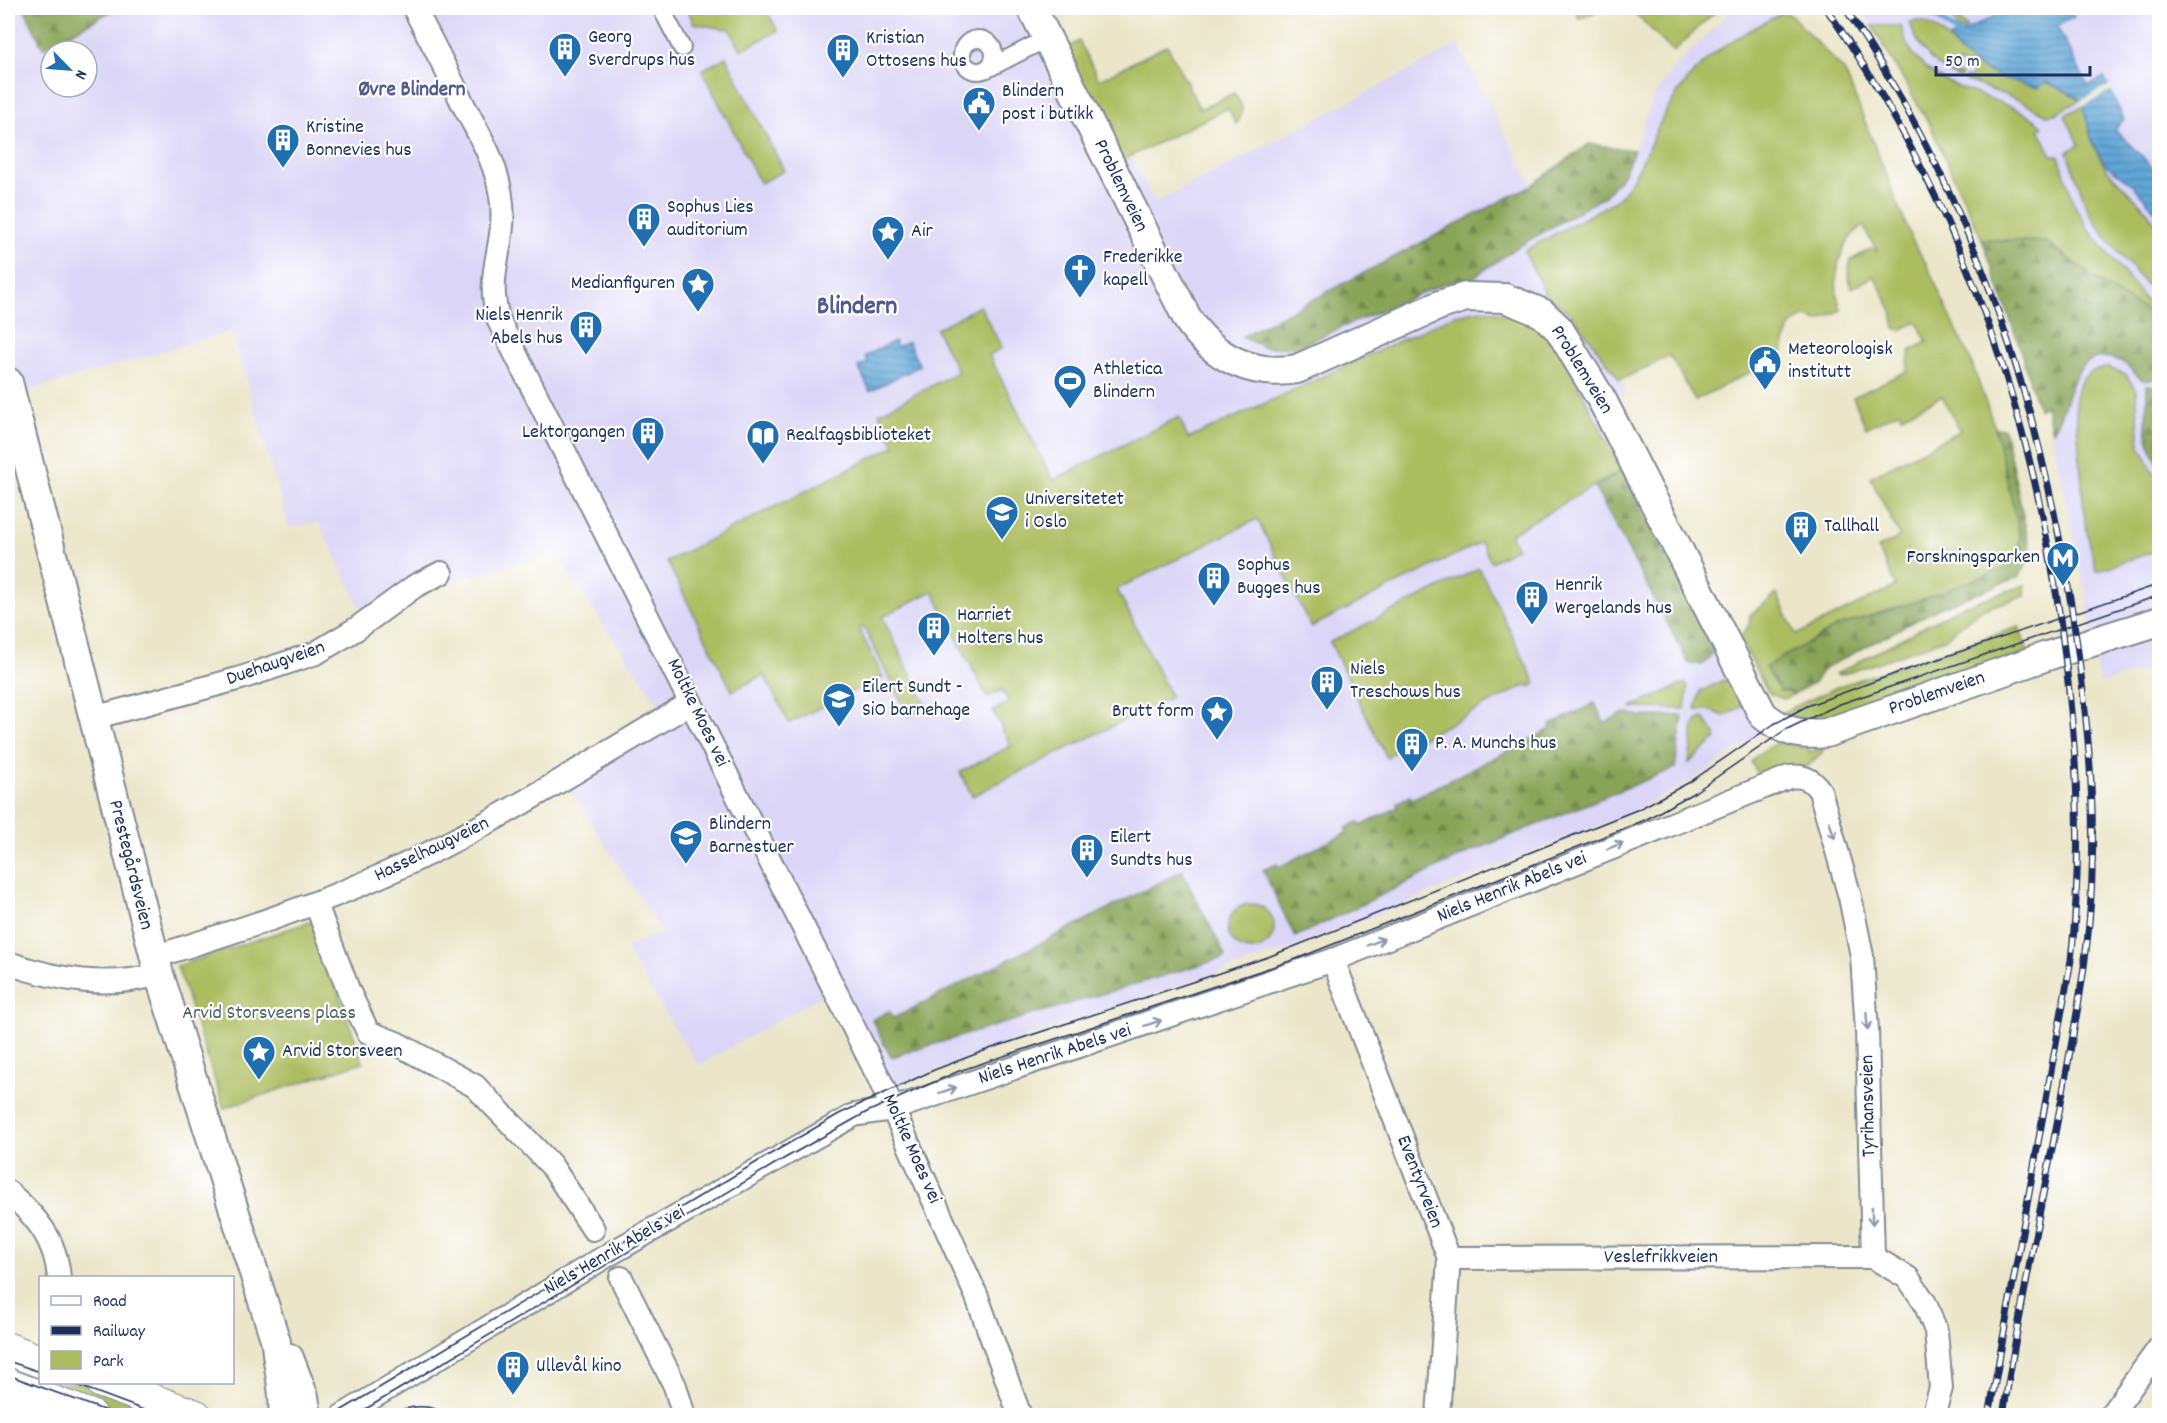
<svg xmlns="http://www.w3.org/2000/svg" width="2167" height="1423" font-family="Dekko,sans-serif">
<defs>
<pattern id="forest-firs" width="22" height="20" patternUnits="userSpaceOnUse" patternTransform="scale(1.5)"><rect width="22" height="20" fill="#89a456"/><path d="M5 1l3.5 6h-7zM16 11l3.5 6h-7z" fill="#6f864a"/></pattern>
<pattern id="water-rules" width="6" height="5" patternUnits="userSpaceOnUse" patternTransform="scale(1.5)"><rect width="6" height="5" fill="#61a6d6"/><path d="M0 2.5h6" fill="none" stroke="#4f88b1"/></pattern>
</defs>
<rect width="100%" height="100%" fill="#fff"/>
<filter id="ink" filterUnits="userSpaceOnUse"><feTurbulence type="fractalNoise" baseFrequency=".0167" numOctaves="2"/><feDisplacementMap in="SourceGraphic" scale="12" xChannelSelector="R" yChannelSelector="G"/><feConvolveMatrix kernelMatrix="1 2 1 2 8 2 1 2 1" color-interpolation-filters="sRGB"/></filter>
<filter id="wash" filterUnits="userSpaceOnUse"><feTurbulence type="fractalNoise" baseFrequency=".008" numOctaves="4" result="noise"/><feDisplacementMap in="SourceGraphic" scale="24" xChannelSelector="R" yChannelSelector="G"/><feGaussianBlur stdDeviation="1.35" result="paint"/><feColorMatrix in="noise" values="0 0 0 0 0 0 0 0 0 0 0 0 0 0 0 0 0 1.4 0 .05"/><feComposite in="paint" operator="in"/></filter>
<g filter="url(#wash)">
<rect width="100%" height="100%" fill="#ebe6c9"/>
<g fill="#dbd6f7" fill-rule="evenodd">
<path d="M8 8H1042L1120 162 1131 157 1155 203 1458 45 1554 226 1605 196 1614 187 1634 150 1655 93 1673 69 1734 8H1794L1729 41 1708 57 1687 81 1663 117 1626 190 1615 201 1524 252 1546 295 1573 316 1620 380 1627 394 1604 402 1774 724 1690 782 1623 816 1292 948 989 1049 885 1091 835 988 698 1066 625 948 662 932 563 779 667 716 555 554 446 582 367 621 319 522 289 528 232 331 12 396 8 381ZM51 51H87V87H51Z"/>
<path d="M1861 8H2159V666L2099 684 2086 595 2046 406 1982 239 1930 125Z"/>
</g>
<g fill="#acbd60" stroke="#64765f" stroke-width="1.5">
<path d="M688 8H765L778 31 741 50 729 28 724 29 693 23Z"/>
<path d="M1575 8H1602L1603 9 1579 19Z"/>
<path d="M1642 8H1719L1673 52 1636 14Z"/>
<path d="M1942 8H1947L1967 27 1959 31 1952 17Z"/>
<path d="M1784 12 1792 16 1845 72 1913 242 1926 263 1972 364 1998 437 2020 536 2017 559 2009 568 1915 602 1838 626 1766 667 1780 691H1788L1794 694 1784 699 1770 694 1765 687 1740 638 1749 625 1750 615 1777 594 1796 635 1896 586 1878 548 1900 537 1870 477 1960 431 1942 396 1902 416 1900 411 1866 428 1853 397 1907 371 1910 351 1927 342 1917 322 1900 330 1895 328 1892 311 1874 276 1852 288 1848 275 1851 260 1871 249 1877 251 1863 226C1837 243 1831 281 1841 310L1819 321 1804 317 1790 326 1781 357 1695 400 1670 356 1620 380 1573 316 1546 295 1524 251 1615 201C1637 180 1648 147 1661 121 1693 60 1726 42 1784 12Z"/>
<path d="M1919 21C1944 26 1950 47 1969 61 1988 76 2015 82 2039 88L2045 82 2077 97 2078 101 2055 114 2047 115 2019 100 1964 80 1965 77 1970 79 1973 69 1959 63 1955 73 1961 75 1960 78C1935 69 1917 48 1910 22Z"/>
<path d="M1872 26H1901C1917 97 1998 87 2043 126L2039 129 2052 156H2059L2074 204 2089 230 2159 317 2118 295 2046 242 1982 239 1930 125Z"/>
<path d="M1079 41 1099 80 1167 45 1200 109 1234 93C1242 104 1246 112 1236 124L1228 108 1119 162 1068 56 1069 47Z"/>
<path d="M726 57 784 171 760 183 702 70Z"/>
<path d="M2083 106 2093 145 2106 169 2144 207 2159 228V299L2113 246 2090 215 2067 152 2079 145 2065 115Z"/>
<path d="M980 306 1002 348 989 355 1053 480 1179 417 1188 439 1455 315 1482 310 1513 314 1535 326 1558 346 1622 470 1510 534 1517 548 1491 562 1481 542 1311 627 1257 519 1117 589 1171 697 972 796 960 772 1011 746 993 711 1009 702 1002 690 987 697 933 591 882 617 927 707 909 716 863 626 859 629 883 677 789 723 764 675 732 691 667 561 895 446 879 413 958 372 936 329Z"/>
<path d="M2108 368 2126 374 2136 391 2140 446 2159 482V550L2096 571 2085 522 2075 398C2078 378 2089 369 2108 368Z"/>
<path d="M1479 568 1536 684 1530 687 1528 684 1390 754 1387 758 1330 642Z"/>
<path d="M2025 585V596L1980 610 1944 639 1851 672 1838 675 1836 674 1960 607Z"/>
<path d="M2019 627 2028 653 1815 723 1779 714 1839 686Z"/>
<path d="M1723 680 1731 683 1743 706 1724 716 1710 710H1696L1700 692Z"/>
<path d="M1685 683 1688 687 1685 709 1630 708Z"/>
<path d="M1704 718 1716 735V739L1689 763 1694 725 1698 719Z"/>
<path d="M1778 742 1806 748 1810 752 1822 748 1823 751 1807 767 1760 779 1751 762 1758 754Z"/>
<circle cx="1251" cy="927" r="23"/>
<path d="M313 921 363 1062 224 1108 177 966Z"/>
<path d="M41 1383H82L174 1415H110L38 1390Z"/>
</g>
<g fill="url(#forest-firs)" stroke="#526a5a" stroke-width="1.5">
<path d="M24 8H117L43 48Z"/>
<path d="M1589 144 1634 150 1624 173 1605 196 1516 248 1473 278 1443 284 1294 348 1264 347 1241 337 1530 186Z"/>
<path d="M1982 239 2046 242 2118 295 2159 317V379L2143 380C2133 375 2130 364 2118 360 2069 343 2071 408 2052 431L2046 406 2038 409 2018 342Z"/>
<path d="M2147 385 2159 386V465L2152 452 2146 429Z"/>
<path d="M2004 428 2030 548 2027 564 2019 577 1939 608 1829 666 1822 671 1815 682 1794 694 1788 691H1780L1765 667 1838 626 1915 602 2013 565 2017 559 2020 536 1995 429Z"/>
<path d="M1622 470 1713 647 1711 657 1702 665 1688 662 1595 488Z"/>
<path d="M1595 703 1604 723 1624 713 1641 716H1683L1675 768 1470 852 1295 937 1263 870 1277 864 1279 867 1348 832 1346 828 1358 822 1361 826 1398 807 1397 803 1410 796 1412 799 1551 729 1550 725Z"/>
<path d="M1182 871 1226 957 891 1057 872 1020 889 1011 894 1018Z"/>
</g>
<g fill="url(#water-rules)" stroke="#3e6a9a" stroke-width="1.5">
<path d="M2010 8H2069L2074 17 2057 26 2088 86 2104 77 2124 119 2115 129 2159 174V216L2133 185 2106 165 2093 145 2082 103 2077 97 2046 82 2039 88C2015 82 1987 75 1968 60 1961 55 1955 46 1949 39Z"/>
<path d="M894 341 897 347 908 342 920 366 870 391 858 367 868 363 865 356Z"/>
</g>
<path fill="#ebe6c9" d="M2110 85 2112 90 2082 107 2079 102Z"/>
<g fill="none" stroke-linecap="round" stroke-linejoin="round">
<path stroke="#61a6d6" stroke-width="6" d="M1894 8 1931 12 1958 34"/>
</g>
</g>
<g filter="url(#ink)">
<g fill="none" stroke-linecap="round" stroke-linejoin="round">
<g stroke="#838a94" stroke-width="20">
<g id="pedestrian">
<path d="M661 8 682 48"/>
<circle cx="978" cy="55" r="16"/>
<path d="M987 69 1048 38"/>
</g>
</g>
<g stroke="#838a94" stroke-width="26">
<g id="minor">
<path d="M414 8C431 40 448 73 464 106 481 137 499 168 502 204 506 247 484 275 499 321L878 1076 977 1297 1020 1416"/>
<path d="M93 718 241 678 316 653 356 629 415 586 441 573"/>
<path d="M316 904 349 992 368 1032 396 1043 475 1086 551 1165 593 1229"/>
<path d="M154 957C233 932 310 908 385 874 492 826 590 762 691 703"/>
<path d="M1333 960 1449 1258 1438 1416"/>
<path d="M8 963C57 980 108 989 159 974"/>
<path d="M8 1192C36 1216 56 1239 59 1278"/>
<path d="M1873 1257 1908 1278 1925 1303 1936 1331 1941 1388 1933 1416"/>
<path d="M1449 1258 1873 1257"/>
<path d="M621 1278 675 1386 684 1416"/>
<path d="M342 1416 608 1255 854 1115 893 1109 1333 960 1789 777C1803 775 1812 779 1820 791L1850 897 1862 956 1867 1031 1873 1257"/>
<path d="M2110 1416 2160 1347"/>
</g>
</g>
<g stroke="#838a94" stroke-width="32">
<g id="tertiary">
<path d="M1032 8 1188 320C1213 357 1252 377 1297 369L1440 305 1466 297 1505 298 1542 313 1559 329 1603 402 1763 715C1784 732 1800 736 1826 733L2047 656 2160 621"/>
<path d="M8 382 159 974 276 1342C277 1366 286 1391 283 1416"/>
<path d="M289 1358 304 1397 307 1416"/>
</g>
</g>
<g stroke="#838a94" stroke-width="34">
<g id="secondary">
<path d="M8 1349 40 1361"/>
<path d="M102 1382 196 1416"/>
<path d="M8 1385 91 1416"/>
</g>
</g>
<use href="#pedestrian" stroke="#fff" stroke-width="16"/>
<use href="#minor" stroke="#fff" stroke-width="22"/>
<use href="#tertiary" stroke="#fff" stroke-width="28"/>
<use href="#secondary" stroke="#fff" stroke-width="32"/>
<g stroke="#1b2f5e" stroke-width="1.5">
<path d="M8 1361 40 1372"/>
<path d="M8 1375 120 1416"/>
<path d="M69 1382 160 1416"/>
<path d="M332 1416 767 1156 839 1114 934 1070 989 1049 1268 957 1639 809 1690 782 1774 724 1807 706 1897 673 2160 584"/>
<path d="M354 1416 778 1162 867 1112 959 1071 1296 959 1645 820 1695 792 1785 730 1840 704 2160 595"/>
<path d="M390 1416C410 1404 431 1404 451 1416"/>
</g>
<g stroke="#1b2f5e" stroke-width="7">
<g id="rail">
<path d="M1826 8C1950 187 2024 383 2057 598 2075 719 2085 838 2071 960L1989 1416"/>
<path d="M1845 8C1975 201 2043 407 2076 637 2089 731 2098 827 2089 923 2084 981 2072 1039 2062 1097 2042 1203 2019 1309 2003 1416"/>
</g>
</g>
<use href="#rail" stroke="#fff" stroke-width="4.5" stroke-dasharray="14" stroke-linecap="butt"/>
</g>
<defs><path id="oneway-shaft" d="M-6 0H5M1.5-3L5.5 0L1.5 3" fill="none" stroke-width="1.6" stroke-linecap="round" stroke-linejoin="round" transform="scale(1.5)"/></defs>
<g stroke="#8d97ae">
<use href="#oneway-shaft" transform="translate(1832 830) rotate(73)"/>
<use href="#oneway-shaft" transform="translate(1615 846) rotate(-22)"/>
<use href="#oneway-shaft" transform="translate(1376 942) rotate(-22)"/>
<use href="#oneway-shaft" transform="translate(1867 1021) rotate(86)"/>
<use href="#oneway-shaft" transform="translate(1153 1023) rotate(-18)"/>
<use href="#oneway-shaft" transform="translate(948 1090) rotate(-18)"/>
<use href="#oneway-shaft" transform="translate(1872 1216) rotate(89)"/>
</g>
</g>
<defs>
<g id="building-pin" transform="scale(1.725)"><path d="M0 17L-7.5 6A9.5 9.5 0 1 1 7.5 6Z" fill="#1f6fb2" stroke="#fff"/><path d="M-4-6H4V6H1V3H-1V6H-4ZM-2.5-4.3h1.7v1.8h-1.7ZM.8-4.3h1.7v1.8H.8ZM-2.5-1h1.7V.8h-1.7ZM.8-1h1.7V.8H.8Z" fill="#fff"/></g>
<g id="civic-pin" transform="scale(1.725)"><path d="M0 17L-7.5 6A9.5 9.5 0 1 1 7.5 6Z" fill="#1f6fb2" stroke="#fff"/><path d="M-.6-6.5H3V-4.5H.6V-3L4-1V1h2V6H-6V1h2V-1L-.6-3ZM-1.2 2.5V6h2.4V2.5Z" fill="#fff"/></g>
<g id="sight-pin" transform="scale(1.725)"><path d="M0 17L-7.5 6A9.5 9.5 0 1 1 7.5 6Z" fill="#1f6fb2" stroke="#fff"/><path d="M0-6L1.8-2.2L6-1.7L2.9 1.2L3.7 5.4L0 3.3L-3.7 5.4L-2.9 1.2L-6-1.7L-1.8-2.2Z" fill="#fff"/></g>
<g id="church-pin" transform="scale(1.725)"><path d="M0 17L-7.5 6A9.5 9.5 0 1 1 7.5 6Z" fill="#1f6fb2" stroke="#fff"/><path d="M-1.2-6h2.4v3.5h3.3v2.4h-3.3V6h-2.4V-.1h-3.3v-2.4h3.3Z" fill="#fff"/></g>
<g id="stadium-pin" transform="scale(1.725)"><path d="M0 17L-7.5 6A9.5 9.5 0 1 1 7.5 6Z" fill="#1f6fb2" stroke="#fff"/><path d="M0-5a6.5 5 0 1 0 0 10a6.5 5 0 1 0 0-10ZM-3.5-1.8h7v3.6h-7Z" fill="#fff"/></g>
<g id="library-pin" transform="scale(1.725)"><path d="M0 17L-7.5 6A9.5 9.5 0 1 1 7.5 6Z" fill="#1f6fb2" stroke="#fff"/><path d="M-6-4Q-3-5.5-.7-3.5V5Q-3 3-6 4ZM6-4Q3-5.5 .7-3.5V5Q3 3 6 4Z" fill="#fff"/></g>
<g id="university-pin" transform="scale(1.725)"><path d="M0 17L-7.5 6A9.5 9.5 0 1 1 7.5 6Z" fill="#1f6fb2" stroke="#fff"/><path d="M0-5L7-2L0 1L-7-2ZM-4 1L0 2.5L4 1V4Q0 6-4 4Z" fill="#fff"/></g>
<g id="metro-pin" transform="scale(1.725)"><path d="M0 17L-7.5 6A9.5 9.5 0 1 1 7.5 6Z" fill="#1f6fb2" stroke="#fff"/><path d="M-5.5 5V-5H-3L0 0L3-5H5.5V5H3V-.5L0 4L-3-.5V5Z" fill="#fff"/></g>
<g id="school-pin" transform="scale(1.725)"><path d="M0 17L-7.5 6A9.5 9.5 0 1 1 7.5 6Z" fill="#1f6fb2" stroke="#fff"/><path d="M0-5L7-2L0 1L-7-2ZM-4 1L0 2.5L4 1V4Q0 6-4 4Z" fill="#fff"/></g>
</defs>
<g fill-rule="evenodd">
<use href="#building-pin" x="565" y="49"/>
<use href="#building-pin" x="843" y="50"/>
<use href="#civic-pin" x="979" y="103"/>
<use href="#building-pin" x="283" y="140"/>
<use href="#building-pin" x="644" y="219"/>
<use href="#sight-pin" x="888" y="232"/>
<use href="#church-pin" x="1080" y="270"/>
<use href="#sight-pin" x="698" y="284"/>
<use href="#building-pin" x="586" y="327"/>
<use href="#civic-pin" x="1765" y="362"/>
<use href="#stadium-pin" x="1070" y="381"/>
<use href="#building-pin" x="648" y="433"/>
<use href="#library-pin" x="763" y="436"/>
<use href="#university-pin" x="1002" y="512"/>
<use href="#building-pin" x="1801" y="527"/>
<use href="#metro-pin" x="2063" y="558"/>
<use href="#building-pin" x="1214" y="578"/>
<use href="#building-pin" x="1532" y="597"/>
<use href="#building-pin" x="934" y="628"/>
<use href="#building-pin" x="1327" y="682"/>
<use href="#school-pin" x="839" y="699"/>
<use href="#sight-pin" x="1217" y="712"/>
<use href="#building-pin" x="1412" y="744"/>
<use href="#school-pin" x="686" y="836"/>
<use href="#building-pin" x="1087" y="850"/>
<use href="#sight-pin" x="259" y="1052"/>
<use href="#building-pin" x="513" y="1367"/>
</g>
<g text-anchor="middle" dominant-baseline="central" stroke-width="4.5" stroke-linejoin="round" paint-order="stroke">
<g font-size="20" fill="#1b2f5e" stroke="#fff" text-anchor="start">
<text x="588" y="38">Georg<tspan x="588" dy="23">Sverdrups hus</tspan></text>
<text x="866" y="39">Kristian<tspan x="866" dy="23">Ottosens hus</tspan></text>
<text x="1002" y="92">Blindern<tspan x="1002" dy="23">post i butikk</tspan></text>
<text x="306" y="128">Kristine<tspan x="306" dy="23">Bonnevies hus</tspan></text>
<text x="667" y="208">Sophus Lies<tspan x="667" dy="23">auditorium</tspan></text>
<text x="911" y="232">Air</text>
<text x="1103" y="258">Frederikke<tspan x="1103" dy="23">kapell</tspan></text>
<text x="675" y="284" text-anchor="end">Medianfiguren</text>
<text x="563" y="316" text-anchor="end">Niels Henrik<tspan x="563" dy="23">Abels hus</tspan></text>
<text x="1788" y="350">Meteorologisk<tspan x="1788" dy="23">institutt</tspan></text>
<text x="1093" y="370">Athletica<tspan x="1093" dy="23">Blindern</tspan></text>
<text x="625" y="433" text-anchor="end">Lektorgangen</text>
<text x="786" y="436">Realfagsbiblioteket</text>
<text x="1025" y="500">Universitetet<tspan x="1025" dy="23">i Oslo</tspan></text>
<text x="1824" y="527">Tallhall</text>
<text x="2040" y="558" text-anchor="end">Forskningsparken</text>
<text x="1237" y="566">Sophus<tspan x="1237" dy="23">Bugges hus</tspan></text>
<text x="1555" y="586">Henrik<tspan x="1555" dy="23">Wergelands hus</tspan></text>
<text x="957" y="616">Harriet<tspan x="957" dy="23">Holters hus</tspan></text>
<text x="1350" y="670">Niels<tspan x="1350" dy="23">Treschows hus</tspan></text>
<text x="862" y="688">Eilert Sundt -<tspan x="862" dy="23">SiO barnehage</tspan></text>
<text x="1194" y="712" text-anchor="end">Brutt form</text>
<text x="1435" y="744">P. A. Munchs hus</text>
<text x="709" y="825">Blindern<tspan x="709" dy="23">Barnestuer</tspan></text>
<text x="1110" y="838">Eilert<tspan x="1110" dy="23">Sundts hus</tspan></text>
<text x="282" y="1052">Arvid Storsveen</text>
<text x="536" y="1367">Ullevål kino</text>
</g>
<g font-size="20" fill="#1b2f5e" stroke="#fff">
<text transform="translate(1120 186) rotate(64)">Problemveien</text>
<text transform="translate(1581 370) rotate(58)">Problemveien</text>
<text transform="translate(276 664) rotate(-19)">Duehaugveien</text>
<text transform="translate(1937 694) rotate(-19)">Problemveien</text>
<text transform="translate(697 713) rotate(64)">Moltke Moes vei</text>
<text transform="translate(432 850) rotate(-26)">Hasselhaugveien</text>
<text transform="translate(130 865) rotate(76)">Prestegårdsveien</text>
<text transform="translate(1512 888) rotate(-22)">Niels Henrik Abels vei</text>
<text transform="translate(1055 1055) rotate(-18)">Niels Henrik Abels vei</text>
<text transform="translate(1869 1106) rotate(-91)">Tyrihansveien</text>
<text transform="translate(911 1149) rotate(66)">Moltke Moes vei</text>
<text transform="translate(1419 1182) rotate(69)">Eventyrveien</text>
<text transform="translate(615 1251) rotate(-30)">Niels Henrik Abels vei</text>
<text x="1661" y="1258">Veslefrikkveien</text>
</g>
<g font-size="20" fill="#4e615f" stroke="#fff">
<text x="269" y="1014">Arvid Storsveens plass</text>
</g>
<g font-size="21" font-weight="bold" fill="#525a8f" stroke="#fff">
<text x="412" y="91">Øvre Blindern</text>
</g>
<g font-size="26" font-weight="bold" fill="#525a8f" stroke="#fff">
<text x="857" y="307">Blindern</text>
</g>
</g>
<rect width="2167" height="1423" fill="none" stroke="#fff" stroke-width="30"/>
<rect x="39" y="1276" width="195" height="108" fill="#ffffff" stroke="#a4acbf" stroke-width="1.5"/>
<rect x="51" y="1296" width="30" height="9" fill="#ffffff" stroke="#a4acbf" stroke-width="1.5"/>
<text x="93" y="1306" font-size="18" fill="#1b2f5e">Road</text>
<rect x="51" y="1326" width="30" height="9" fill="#1b2f5e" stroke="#a4acbf" stroke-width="1.5"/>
<text x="93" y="1336" font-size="18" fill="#1b2f5e">Railway</text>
<rect x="51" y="1351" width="30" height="18" fill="#acbd60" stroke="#a4acbf" stroke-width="1.5"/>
<text x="93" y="1366" font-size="18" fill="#1b2f5e">Park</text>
<g transform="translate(69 69) rotate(115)"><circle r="28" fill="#ffffff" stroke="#a4acbf" stroke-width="1.5"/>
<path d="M0-4.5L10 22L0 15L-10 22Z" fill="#1f6fb2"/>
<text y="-9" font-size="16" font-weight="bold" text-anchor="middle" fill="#1b2f5e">N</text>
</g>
<path d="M1936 66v9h154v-9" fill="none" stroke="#1b2f5e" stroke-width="3"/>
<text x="1945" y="66" font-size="18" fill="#1b2f5e" stroke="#ffffff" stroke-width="4.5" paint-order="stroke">50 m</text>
</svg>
